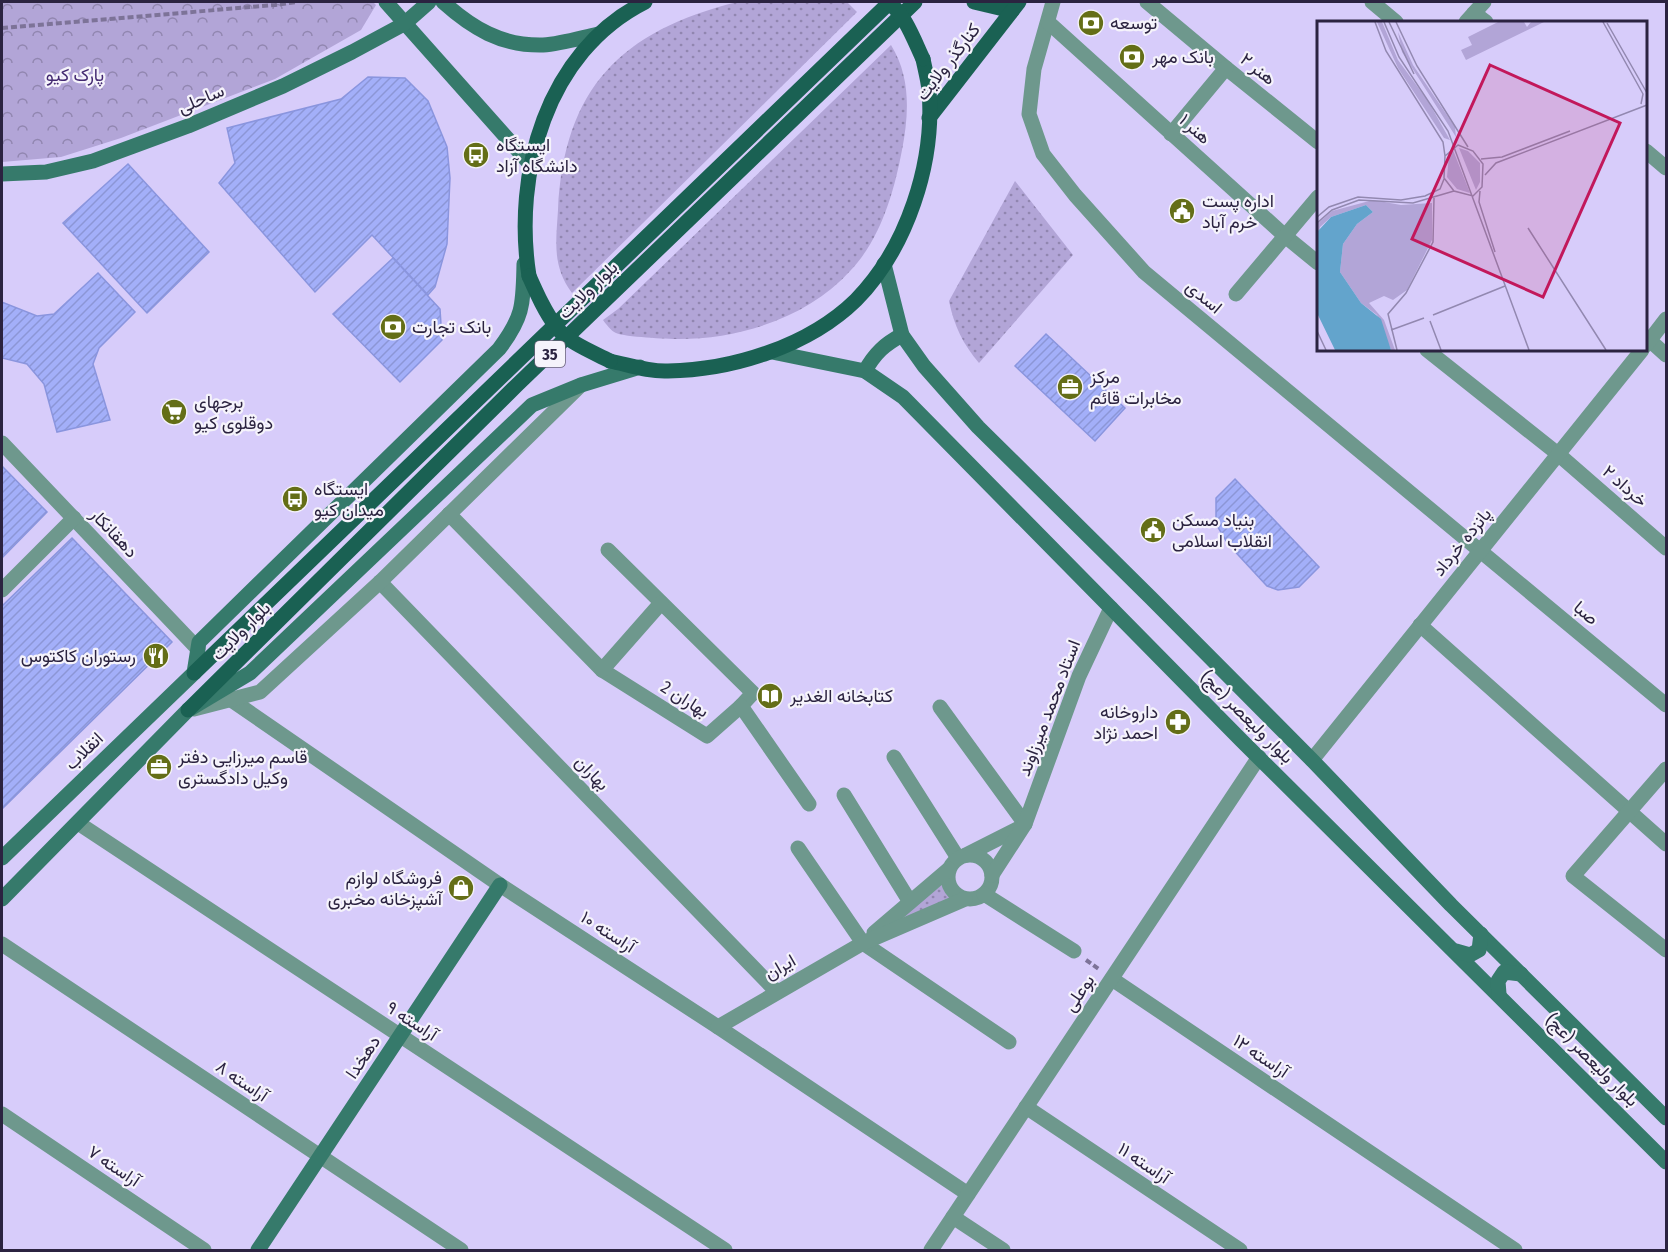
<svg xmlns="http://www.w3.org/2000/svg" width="1668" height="1252" font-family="'Fira Sans Condensed',Vazirmatn,sans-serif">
<defs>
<pattern id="grass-dots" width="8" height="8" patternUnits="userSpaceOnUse" patternTransform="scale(1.5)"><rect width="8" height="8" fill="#b2a5d7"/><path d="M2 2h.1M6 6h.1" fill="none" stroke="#9186b0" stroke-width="1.8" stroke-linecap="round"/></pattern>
<pattern id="forest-crowns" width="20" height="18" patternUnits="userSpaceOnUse" patternTransform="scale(1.5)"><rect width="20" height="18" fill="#b2a5d7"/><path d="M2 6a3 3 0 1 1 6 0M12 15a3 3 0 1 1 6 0" fill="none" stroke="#9186b0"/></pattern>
<pattern id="building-hatch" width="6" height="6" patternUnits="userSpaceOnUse" patternTransform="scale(1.5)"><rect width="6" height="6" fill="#a3aff9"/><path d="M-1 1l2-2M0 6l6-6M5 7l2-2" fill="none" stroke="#8c96d6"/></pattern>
</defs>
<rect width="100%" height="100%" fill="#d7ccfa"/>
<g fill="url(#grass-dots)">
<path d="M737 2H847L857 12 572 293C552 266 556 242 558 210 564 88 621 31 737 2Z"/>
<path d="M891 45C911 77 909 114 902 150 894 192 881 238 851 270 809 317 741 339 679 339 667 339 625 337 616 333 611 331 606 324 603 320L618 309Z"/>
<path d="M1015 181 1073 255 979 363C963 344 954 326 949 301Z"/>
<path d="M943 884 952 899 894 922Z"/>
</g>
<path fill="url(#forest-crowns)" d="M2 2H373L376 5 361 30 275 79 121 138 61 157 2 162Z"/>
<g fill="url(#building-hatch)" stroke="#8a95de" stroke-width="1.5">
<path d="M368 77 405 78 428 101 447 147 450 178 447 244 435 287 428 295 372 235 315 292 219 183 235 163 227 128 341 99Z"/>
<path d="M128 164 209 252 147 313 63 223Z"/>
<path d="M393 258 440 309 442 340 400 382 333 314Z"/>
<path d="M98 273 135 312 99 348 93 364 110 420 57 432 44 384 27 364 2 358V302L37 316 54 314Z"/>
<path d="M1046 334 1125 408 1095 441 1015 366Z"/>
<path d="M2 466 47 512 2 558Z"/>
<path d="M1235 479 1319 567 1299 587 1278 590 1267 586 1228 544 1216 524V498Z"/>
<path d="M72 538 172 642 2 809V606Z"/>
</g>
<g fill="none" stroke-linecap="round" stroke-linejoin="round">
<g stroke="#7d7398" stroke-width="4" stroke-dasharray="6 3" stroke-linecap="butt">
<path d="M2 28 275 5 296 2"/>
<path d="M1086 960 1100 970"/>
</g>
<g stroke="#6e988d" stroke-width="15">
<path d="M1053 2 1034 69 1029 114 1043 154 1075 195 1144 272 1666 705"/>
<path d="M1147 2 1226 68 1318 142"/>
<path d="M1372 2 1396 22"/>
<path d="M1474 13 1486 22"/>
<path d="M1048 22 1285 236 1318 263"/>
<path d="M1466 22 1484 2"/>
<path d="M1171 134 1226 68"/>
<path d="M1646 151 1666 168"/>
<path d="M1236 294 1318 197"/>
<path d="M1646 337 1666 355"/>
<path d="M1646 345 1666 319"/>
<path d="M1427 350 1558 454 1666 548"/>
<path d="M2 443 198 649"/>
<path d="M449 514 602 670 707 736 741 706 753 693 608 550"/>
<path d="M380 582 777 992"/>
<path d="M2 590 74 518"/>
<path d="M1420 625 1666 844"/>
<path d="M602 670 661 603"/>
<path d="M230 699 500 885 718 1027 968 1194"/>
<path d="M741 706 809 804"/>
<path d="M940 707 1025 824"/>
<path d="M194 709 260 692 380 582 581 385"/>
<path d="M894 757 958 858"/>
<path d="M1312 760 1642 350"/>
<path d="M1666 769 1573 876 1666 950"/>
<path d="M844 795 910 902"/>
<path d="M78 823 725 1250"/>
<path d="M798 848 863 943 1009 1042"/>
<path d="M966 855 1023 826"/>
<circle cx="970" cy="877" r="22"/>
<path d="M992 875 1025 824 1079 676 1111 608"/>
<path d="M984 894 1074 951"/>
<path d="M874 933 949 869"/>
<path d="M2 944 461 1250"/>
<path d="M1112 979 1515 1250"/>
<path d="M718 1027 863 943 965 899"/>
<path d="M1026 1107 1240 1250"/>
<path d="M2 1114 204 1250"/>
<path d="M953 1217 1003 1250"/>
<path d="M931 1250 1259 757"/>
</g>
<g stroke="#367a6b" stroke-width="15">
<path d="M386 2 530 164"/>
<path d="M443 2C472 28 501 46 543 45 561 44 580 38 598 34"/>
<path d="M2 174 46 172 93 161 188 126 283 86 352 52 404 24 429 2"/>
<path d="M884 264 902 335 924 366 978 427 1151 598 1312 760 1451 905 1666 1118"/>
<path d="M772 352 865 371 903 397 1241 740 1666 1162"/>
<path d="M865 371C875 353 885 344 902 335"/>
<path d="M2 858 194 673 199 642 499 349C524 316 523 304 524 264"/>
<path d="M2 899 188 710 250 673 532 405 581 385 640 367"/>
<path d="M1456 951 1470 955 1479 950 1481 934"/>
<path d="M1499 994 1498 981 1504 972 1521 974"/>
<path d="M258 1250 500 885"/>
</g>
<g stroke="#1a6153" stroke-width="15">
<path d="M974 2 1012 11"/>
<path d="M929 118 1019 2"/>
<path d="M529 276C513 174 546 52 645 2"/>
<path d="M610 361C629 365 649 372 668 371 733 370 809 346 856 300 907 248 935 163 929 90 928 80 925 69 923 59"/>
<path d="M194 673C427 450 657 224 890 2"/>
<path d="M188 710 517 385 915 2"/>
</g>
<g stroke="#1a6153" stroke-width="15">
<path d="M888 2C905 14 914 40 923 59"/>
<path d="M529 276C537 294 545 312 557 328 569 343 593 352 610 361"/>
</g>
</g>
<defs>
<g id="bank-disc" transform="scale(1.35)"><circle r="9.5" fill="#646e17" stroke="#f5f3fb"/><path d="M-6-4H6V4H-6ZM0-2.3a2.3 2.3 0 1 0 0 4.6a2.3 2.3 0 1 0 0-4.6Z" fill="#fff"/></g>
<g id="bus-disc" transform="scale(1.35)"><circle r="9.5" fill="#646e17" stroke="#f5f3fb"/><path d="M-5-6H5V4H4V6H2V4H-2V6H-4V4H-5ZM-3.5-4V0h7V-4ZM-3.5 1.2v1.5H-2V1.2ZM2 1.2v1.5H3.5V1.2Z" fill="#fff"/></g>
<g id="civic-disc" transform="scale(1.35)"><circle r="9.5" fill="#646e17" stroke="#f5f3fb"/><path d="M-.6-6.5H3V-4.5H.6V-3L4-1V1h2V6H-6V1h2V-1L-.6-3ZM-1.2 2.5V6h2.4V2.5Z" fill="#fff"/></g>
<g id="office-disc" transform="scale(1.35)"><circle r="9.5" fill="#646e17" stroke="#f5f3fb"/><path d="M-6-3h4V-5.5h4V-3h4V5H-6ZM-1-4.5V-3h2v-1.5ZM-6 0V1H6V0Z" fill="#fff"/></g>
<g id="supermarket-disc" transform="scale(1.35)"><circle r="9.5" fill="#646e17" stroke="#f5f3fb"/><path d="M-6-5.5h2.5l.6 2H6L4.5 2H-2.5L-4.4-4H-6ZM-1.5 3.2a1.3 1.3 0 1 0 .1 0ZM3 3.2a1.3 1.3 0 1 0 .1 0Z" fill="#fff"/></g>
<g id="restaurant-disc" transform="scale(1.35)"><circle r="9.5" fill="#646e17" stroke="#f5f3fb"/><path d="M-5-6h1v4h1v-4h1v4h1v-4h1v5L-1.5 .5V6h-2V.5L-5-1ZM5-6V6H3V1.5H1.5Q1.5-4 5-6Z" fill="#fff"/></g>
<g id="library-disc" transform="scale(1.35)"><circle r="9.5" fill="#646e17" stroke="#f5f3fb"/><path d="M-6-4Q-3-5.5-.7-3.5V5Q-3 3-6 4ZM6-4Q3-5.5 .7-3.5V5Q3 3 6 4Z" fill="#fff"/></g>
<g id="pharmacy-disc" transform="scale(1.35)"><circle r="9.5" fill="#646e17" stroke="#f5f3fb"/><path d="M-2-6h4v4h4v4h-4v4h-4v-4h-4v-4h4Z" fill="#fff"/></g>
<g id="shop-disc" transform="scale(1.35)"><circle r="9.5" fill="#646e17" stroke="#f5f3fb"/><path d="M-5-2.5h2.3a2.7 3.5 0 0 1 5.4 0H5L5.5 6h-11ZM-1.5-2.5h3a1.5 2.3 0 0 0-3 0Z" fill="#fff"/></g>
</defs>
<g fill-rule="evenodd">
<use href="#bank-disc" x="1091" y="23"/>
<use href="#bank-disc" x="1132" y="57"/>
<use href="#bus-disc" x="476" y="155"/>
<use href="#civic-disc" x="1182" y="211"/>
<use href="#bank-disc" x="393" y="327"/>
<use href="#office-disc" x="1070" y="387"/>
<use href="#supermarket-disc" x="174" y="412"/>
<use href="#bus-disc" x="295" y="499"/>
<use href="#civic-disc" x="1153" y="530"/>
<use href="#restaurant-disc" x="156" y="656"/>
<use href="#library-disc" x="770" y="696"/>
<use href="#pharmacy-disc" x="1178" y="722"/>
<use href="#office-disc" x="159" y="767"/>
<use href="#shop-disc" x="461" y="888"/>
</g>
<g text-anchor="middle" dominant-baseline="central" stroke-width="4.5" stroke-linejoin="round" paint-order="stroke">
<rect fill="#f5f3fb" stroke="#686178" stroke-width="1.5" x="535" y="341" width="30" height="26" rx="4.5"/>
<g font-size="16" font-weight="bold" fill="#2b2340">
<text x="550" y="354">35</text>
</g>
<g font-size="18" fill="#2b2340" stroke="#f5f3fb" text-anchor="start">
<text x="1110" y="23">توسعه</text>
<text x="1152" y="57">بانک مهر</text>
<text x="496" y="145">ایستگاه<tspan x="496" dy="21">دانشگاه آزاد</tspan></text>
<text x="1202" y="201">اداره پست<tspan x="1202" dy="21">خرم آباد</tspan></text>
<text x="412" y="327">بانک تجارت</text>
<text x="1090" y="377">مرکز<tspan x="1090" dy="21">مخابرات قائم</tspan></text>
<text x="194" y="402">برجهای<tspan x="194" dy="21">دوقلوی کیو</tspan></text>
<text x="314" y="489">ایستگاه<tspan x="314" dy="21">میدان کیو</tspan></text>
<text x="1172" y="520">بنیاد مسکن<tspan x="1172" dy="21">انقلاب اسلامی</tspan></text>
<text x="136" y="656" text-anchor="end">رستوران کاکتوس</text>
<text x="790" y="696">کتابخانه الغدیر</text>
<text x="1158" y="712" text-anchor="end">داروخانه<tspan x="1158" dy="21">احمد نژاد</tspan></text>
<text x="178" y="757">قاسم میرزایی دفتر<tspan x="178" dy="21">وکیل دادگستری</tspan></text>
<text x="442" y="878" text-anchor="end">فروشگاه لوازم<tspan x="442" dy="21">آشپزخانه مخبری</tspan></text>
</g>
<g font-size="18" fill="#2b2340" stroke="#f5f3fb">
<text transform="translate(948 62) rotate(-52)">کنارگذر ولایت</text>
<text transform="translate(1258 69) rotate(39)">هنر ۲</text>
<text transform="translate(201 99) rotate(-23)">ساحلی</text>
<text transform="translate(1195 129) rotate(42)">هنر ۱</text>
<text transform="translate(588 290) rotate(-44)">بلوار ولایت</text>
<text transform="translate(1204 297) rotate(40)">اسدی</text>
<text transform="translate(1625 486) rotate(41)">خرداد ۲</text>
<text transform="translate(114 533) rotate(47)">دهقانکار</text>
<text transform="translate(1462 542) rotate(-51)">پانزده خرداد</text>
<text transform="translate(1586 613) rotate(40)">صبا</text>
<text transform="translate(241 631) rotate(-45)">بلوار ولایت</text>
<text transform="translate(685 699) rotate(32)">بهاران 2</text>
<text transform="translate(1049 708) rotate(-69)">استاد محمد میرزاوند</text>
<text transform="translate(1247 717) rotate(45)">بلوار ولیعصر (عج)</text>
<text transform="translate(84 751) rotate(-44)">انقلاب</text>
<text transform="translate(592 773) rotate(46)">بهاران</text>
<text transform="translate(608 932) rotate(33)">آراسته ۱۰</text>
<text transform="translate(780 967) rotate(-30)">ایران</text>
<text transform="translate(1079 993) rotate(-56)">بوعلی</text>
<text transform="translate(412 1021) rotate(33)">آراسته ۹</text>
<text transform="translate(1261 1056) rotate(34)">۱۲ آراسته</text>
<text transform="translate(363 1057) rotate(-56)">دهخدا</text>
<text transform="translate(1592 1060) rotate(45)">بلوار ولیعصر (عج)</text>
<text transform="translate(242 1081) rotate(34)">آراسته ۸</text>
<text transform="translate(1144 1163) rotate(34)">آراسته ۱۱</text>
<text transform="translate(114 1166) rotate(34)">آراسته ۷</text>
</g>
<g font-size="18" fill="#432971" stroke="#f5f3fb">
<text x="75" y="75">پارک کیو</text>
</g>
</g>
<g transform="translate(1317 21)">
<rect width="330" height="330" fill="#d7ccfa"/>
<path d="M60 1H65L81 39 111 80 133 119 127 117 81 47ZM81 11 96 44 138 106 139 116 85 31ZM142 127 151 130 163 142V161L159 169ZM136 129 153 172 140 168 130 156 132 134Z" fill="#b2a5d7"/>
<path d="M181 1H207L210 6 214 1H227L149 39 144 29 155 24 151 16ZM56 179 84 184 115 182V219L90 269 76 279 67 275 52 282 67 299 78 329H74L60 294 44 282 23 251 26 223 40 203 56 191 49 184 14 196 3 206 0 223V203L15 190Z" fill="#b2a5d7"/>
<path d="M49 184 56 191 40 203 26 223 23 251 44 282 64 298 74 329H18L0 292 1 210 14 196Z" fill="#63a4cc"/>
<path fill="none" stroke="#9288b0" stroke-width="1.5" d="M58 1 69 30 126 121 128 135M67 1 82 36 131 110 212 329M72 1 97 53M79 1 100 45 151 126M286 1 326 73 324 83M290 2 330 72M141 124 156 130 166 143 165 166 156 175 137 170 127 157 128 135ZM164 138 185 136 253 110M168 154 179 142 330 84M163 170 162 181 178 231M0 196 12 186 41 176 84 179 108 175 123 168 127 158M0 202 15 189 42 179 96 182 137 170M211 207 289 329M116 294 188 265M113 300 124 329M74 309 107 297M0 310 9 329M80 329 71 293 89 272 116 221 117 177"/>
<path fill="#c2185b" fill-opacity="0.15" stroke="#c2185b" stroke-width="3" d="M173 44 303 102 226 276 95 218Z"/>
<rect width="330" height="330" fill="none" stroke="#2b2340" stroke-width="3"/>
</g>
<rect width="1668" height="1252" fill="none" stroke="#2b2340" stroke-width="6"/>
</svg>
